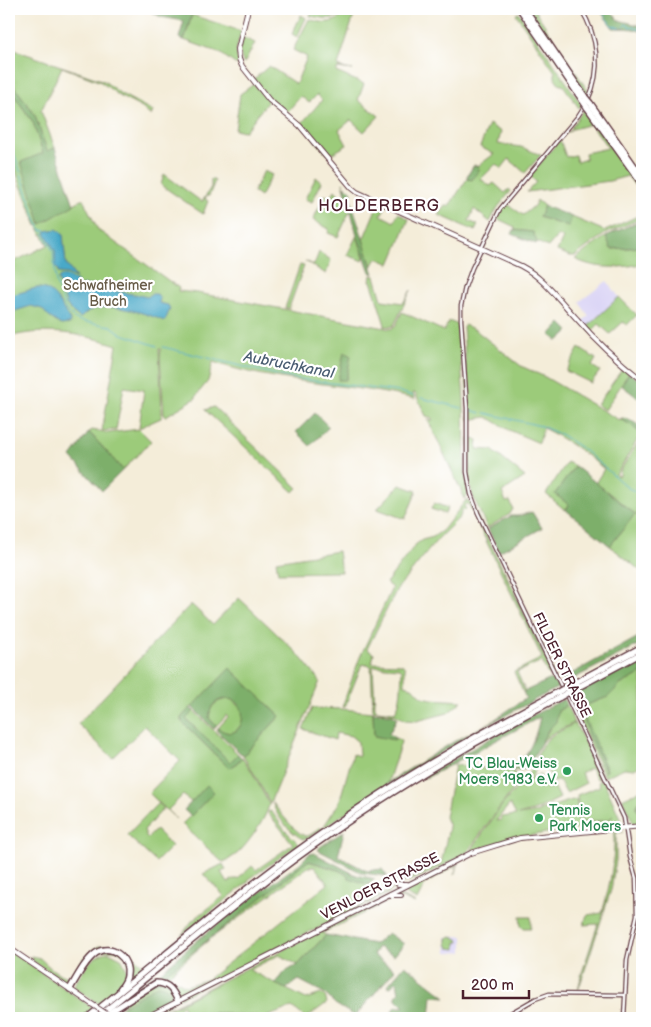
<svg xmlns="http://www.w3.org/2000/svg" width="651" height="1027" font-family="'Balsamiq Sans',sans-serif">
<rect width="100%" height="100%" fill="#fff"/>
<filter id="ink" filterUnits="userSpaceOnUse"><feTurbulence type="fractalNoise" baseFrequency=".02" numOctaves="2"/><feDisplacementMap in="SourceGraphic" scale="10" xChannelSelector="R" yChannelSelector="G"/><feConvolveMatrix kernelMatrix="1 2 1 2 8 2 1 2 1" color-interpolation-filters="sRGB"/></filter>
<filter id="wash" filterUnits="userSpaceOnUse"><feTurbulence type="fractalNoise" baseFrequency=".0096" numOctaves="4" result="noise"/><feDisplacementMap in="SourceGraphic" scale="20" xChannelSelector="R" yChannelSelector="G"/><feGaussianBlur stdDeviation="1.12" result="paint"/><feColorMatrix in="noise" values="0 0 0 0 0 0 0 0 0 0 0 0 0 0 0 0 0 1.4 0 .05"/><feComposite in="paint" operator="in"/></filter>
<g filter="url(#wash)">
<rect width="100%" height="100%" fill="#f4edd9"/>
<g fill="#dcd6f6">
<path d="M607 281 619 297 587 327 581 322 589 316 579 302Z"/>
<path d="M642 872V913L639 914 640 894 637 873Z"/>
<path d="M463 936V952L447 953 446 937Z"/>
</g>
<g fill="#9ccb7a" stroke="#737552" fill-rule="evenodd">
<path d="M313 9H347C336 22 325 19 310 16Z"/>
<path d="M350 9H356L338 66 344 68H339L353 70 338 68 336 72 364 84 358 100 379 116 364 132 351 120 339 130 347 145 333 153 327 154 301 124 322 100 317 95 309 103 301 96 287 112 269 98 254 79 269 66 296 84 307 57 293 50 309 19C327 25 337 23 350 9Z"/>
<path d="M529 9H534L588 91 587 95Z"/>
<path d="M519 13 582 105 579 108 563 85H560L555 78V72L516 14Z"/>
<path d="M192 15 241 31 236 51 239 64H235L220 53 184 40Z"/>
<path d="M301 15 306 18 297 37 292 34Z"/>
<path d="M242 37 255 43 245 62 243 63 239 50Z"/>
<path d="M9 48 104 81 121 94 153 111 151 116 142 108 121 97 101 82 62 67 41 111 55 148 47 151 35 115 9 79Z"/>
<path d="M254 84 268 101 245 131 235 130 240 94Z"/>
<path d="M9 88 33 122 43 153 40 222 83 199 98 230 179 288 178 291 197 293 391 329 396 325 402 312 444 331 449 321 458 325 464 400 465 471 468 494 465 499 428 420 432 421V418L426 416 415 393H413L415 399C348 383 278 384 213 362L208 381 196 396V398L166 416 164 415 160 357 161 349H159L162 414 161 418 139 428 144 390 124 387 116 430 102 431 117 345C82 334 45 327 9 337V264L48 245 38 228 39 227 37 226 18 178 9 148Z"/>
<path d="M584 109 642 189V196L628 176 610 181 527 192 536 182 530 176 522 185 567 131H571L567 132 560 140 566 157 575 155 577 162 586 159 585 153 608 148 591 124 573 129H570Z"/>
<path d="M489 124 501 132 498 144 521 147 541 155 525 173 509 159 501 169 496 164 481 179 490 186 494 183 505 193 509 189 511 191 498 207 490 222 474 209 469 221 478 225 475 231 439 215 446 206H449L467 179H472L479 170 478 166 494 154 480 147Z"/>
<path d="M264 171 272 175 260 197 253 192Z"/>
<path d="M164 174 202 202 211 187V179L215 181 209 196H207L205 199 208 201 203 214 161 185Z"/>
<path d="M316 177 322 182 312 202 305 199Z"/>
<path d="M343 182 346 191V186L355 215 350 211 338 237 328 233 329 229 313 220 325 195 331 198 335 190 343 199 346 194Z"/>
<path d="M537 200 544 206 539 217 568 227 572 217 605 231 642 214V218L605 234 575 256H570L557 251 563 238 558 235 548 247 537 242 531 232 514 230 515 227 496 218 506 203 523 215 534 206Z"/>
<path d="M378 204 385 208 381 215 394 222 398 213 409 219 390 264 377 258 372 267 363 240Z"/>
<path d="M357 235 364 257 363 261 347 255Z"/>
<path d="M606 236 612 249 642 247V264C620 268 596 270 575 259Z"/>
<path d="M319 252 331 260 326 274 305 261 314 265Z"/>
<path d="M300 265 304 266 289 308H285Z"/>
<path d="M371 275 375 276 382 300 403 303 411 290 394 325 391 327 384 326 385 325 371 281H370Z"/>
<path d="M619 297 637 315 627 325 623 322 610 334 599 324 591 332 587 327Z"/>
<path d="M464 325 474 329 521 366 545 377 619 420 620 419 631 425 642 435V440L638 439 616 475 620 476V471L638 443 642 446V519L635 514 642 520V572L610 546 635 514 597 484 596 482 604 469C585 453 566 440 543 428L539 443 509 430 487 417 469 420 463 326Z"/>
<path d="M579 348 596 359 592 366 600 371 591 383 566 371Z"/>
<path d="M623 368 629 373 605 410 597 405Z"/>
<path d="M214 407 298 488 294 492 205 410Z"/>
<path d="M139 429 151 441 123 470 89 432 92 430 108 433Z"/>
<path d="M469 439 478 440 477 449 492 450 525 477 502 492 506 502 510 501 513 509 510 514 487 528 472 494 469 480Z"/>
<path d="M567 462 575 466 555 494 569 505 565 510 546 494Z"/>
<path d="M400 485 417 491 405 519 377 509Z"/>
<path d="M466 500 471 503 510 584 504 570 554 674 514 593 552 673 550 675 547 673 542 661 517 672 525 691 523 692 514 672 542 658 469 505 466 504 464 506 466 509 464 511 462 509 460 517 437 540 397 589 367 649 374 654 372 663 402 664 405 668V685L412 687 423 697 432 699 462 701 448 713 417 721 405 720 394 714 373 710 371 666 362 664 345 707H342L360 657 392 588 386 583 415 545 422 540 433 537 443 530ZM373 666 400 668 402 670C401 683 402 701 395 712L377 710 375 707Z"/>
<path d="M434 503 448 508 445 514 431 509Z"/>
<path d="M338 551 341 572 278 573 276 561Z"/>
<path d="M239 598 297 653 320 681 270 803 255 775 243 756 280 716 230 669 181 718 182 722 229 768 232 767 242 758 251 770 269 804C268 816 247 845 238 853 233 857 229 859 224 862L221 861 182 824 214 792 207 786 191 802 183 795 168 810 176 819 149 793 180 761 145 726 113 758 78 724 190 605H192L213 625Z"/>
<path d="M642 673V765L634 769 624 768 605 777 573 709 575 708 578 715 584 716 580 709 581 707 604 698 620 685Z"/>
<path d="M230 699C255 711 239 738 224 733 222 732 220 730 218 728L228 717 226 715 225 717 216 726 209 718C210 705 216 700 230 699Z"/>
<path d="M567 705 574 723 551 734 541 743C547 731 555 724 558 711Z"/>
<path d="M312 708 342 709 373 712 374 735 394 740 395 738 400 740 401 742 387 785 307 839H303C292 834 275 816 273 803 278 810 297 835 306 836 310 836 317 830 320 827L322 829 339 803 353 754 359 756 358 742 351 736 336 733 335 740 303 729Z"/>
<path d="M194 711 238 754 230 762 186 719Z"/>
<path d="M575 723 601 774 598 776 600 778 597 779 591 768 581 773 586 783 566 793 559 780 554 782 541 759 530 780 540 775 547 789 554 786 560 798 536 810 518 815 539 812V810L576 799 579 823 608 820 613 816 608 820 580 822 577 795 600 786 598 782 603 779 620 818V825C570 830 520 833 473 851L472 849 502 805 528 775 543 744 551 736ZM510 804 516 815 501 817V820L496 821Z"/>
<path d="M455 765 511 771 522 778C503 802 486 826 469 850 465 857 414 880 404 883L386 877 403 882 441 864 449 827 445 817Z"/>
<path d="M641 790 642 802H639L636 809 639 812V822L641 824H634L622 799Z"/>
<path d="M158 803 164 808 144 830 147 838 156 830 172 846 156 862 127 835Z"/>
<path d="M269 811 272 812 284 829 299 844 248 880V882L181 936 192 921 224 896 203 874 223 864 226 870 221 872 228 883 233 879H238L252 866 256 870 293 844 268 813Z"/>
<path d="M616 831 623 832 616 833V860L611 890 578 991 580 981 582 978 580 979 598 924 584 925 587 915 602 913C610 886 615 860 614 832Z"/>
<path d="M305 848 306 849 237 900 118 998 91 1018 236 899Z"/>
<path d="M308 861 338 870 366 884 373 885 350 911 395 888 389 893 313 931H311L180 998 117 1005C131 993 155 971 172 986L174 984 160 977ZM308 867H315L328 884 208 979 186 986 167 976 210 939Z"/>
<path d="M458 862 428 878 459 863 454 875 458 864 425 884 417 900 405 894 407 891 405 890 408 888Z"/>
<path d="M400 896 416 903 415 904 402 898 393 899 322 933 326 935 298 965 279 955 249 970 306 999 321 994 325 996 327 1003 306 1018 292 1007 264 1018H258L257 1016 190 1012 183 1018 185 1014 183 1005 178 1008 183 1014 181 1018H153L219 983 149 1018 350 916 367 908H369V907L386 899 378 904Z"/>
<path d="M531 917V928H523L521 926 520 917Z"/>
<path d="M452 937 458 939 459 942H456V949L449 948 447 944V938Z"/>
<path d="M99 946C119 946 131 954 145 966L129 979C132 971 128 954 118 951 112 949 103 951 97 951L69 984 31 960V956L40 958C48 966 57 975 69 977 78 965 86 954 99 946Z"/>
<path d="M9 950 94 1009 82 1018H9Z"/>
<path d="M109 952 121 958 127 970C122 987 113 993 99 1004L75 988 74 985C84 971 91 954 109 952Z"/>
</g>
<g fill="#7daf6a" stroke="#64674a">
<path d="M146 9H175L192 15 184 40 179 38 184 21 161 17Z"/>
<path d="M599 9H610L618 20 642 26V32C633 27 623 29 613 28Z"/>
<path d="M9 79 35 115 47 151 55 148 74 205 41 224 21 162 43 153 33 122 9 88Z"/>
<path d="M474 165 478 166 479 170 472 180 467 179V176Z"/>
<path d="M345 188H348L352 192 350 197 374 274 370 272 357 235Z"/>
<path d="M544 206 572 217 568 227 539 217Z"/>
<path d="M642 220V247L611 249 606 236Z"/>
<path d="M514 230 533 232 537 242 536 244 512 234Z"/>
<path d="M561 323 569 331 558 341 550 335Z"/>
<path d="M344 352 351 356 346 380H338Z"/>
<path d="M629 373 642 382V401L621 385Z"/>
<path d="M315 413 329 427 310 446 296 432Z"/>
<path d="M622 418C628 418 638 424 642 429V435L631 425 620 419Z"/>
<path d="M89 432 123 470 102 491 71 457Z"/>
<path d="M575 466 635 514 610 546 566 510 569 505 555 494Z"/>
<path d="M532 512 542 528 499 552 488 529 511 516H518Z"/>
<path d="M642 635V643L563 684 562 680 564 678Z"/>
<path d="M642 659V673L620 685 608 697 581 707 580 709 584 718 578 715 569 697Z"/>
<path d="M230 668 280 716 244 755 240 753 216 730 218 728C247 749 253 691 221 700 212 703 210 709 209 718L216 726 214 729 192 707Z"/>
<path d="M551 679 559 687 478 730 387 785V783L453 742 491 722 526 698 523 692Z"/>
<path d="M564 699 567 705 558 711 556 722 548 730 527 769 511 771C529 755 535 740 540 717L428 777 422 778 501 732Z"/>
<path d="M190 708 194 711 186 719 230 762 238 754 242 758 232 767 229 768 182 722 181 718Z"/>
<path d="M373 712 392 715 397 718 389 734 395 738 394 740 374 736Z"/>
<path d="M584 720 585 719 607 770 606 772 588 735Z"/>
<path d="M207 785 214 792 191 816 184 810Z"/>
<path d="M639 802H642V824L639 822V812L636 808Z"/>
<path d="M344 831 338 856 367 871 382 869 387 876 362 873 318 850 320 847Z"/>
<path d="M314 853 356 875 375 879 369 884H366L349 878 346 874 338 870 308 861 161 977 174 984 172 986C163 978 157 982 147 984L200 938 237 909 299 864 309 854Z"/>
<path d="M388 933 404 944 394 956 378 947 373 955 395 970 355 1016 335 1004 324 993 299 980 286 989 275 984 285 972 299 964 326 935 375 944Z"/>
<path d="M405 965 446 997 432 996 430 1018H400L392 1011 393 1009 396 1007H404L396 999V995L399 993 397 982 395 981 391 987 387 986Z"/>
<path d="M157 985C167 985 170 991 175 998L172 1002 141 1018H119L113 1012Z"/>
<path d="M189 1012 229 1013V1016H257L258 1018H183Z"/>
</g>
<g fill="#49a9c8" stroke="#4a647a">
<path d="M57 229 63 234 66 264 76 278 67 274 58 273V270L55 267V251L45 233 46 231Z"/>
<path d="M60 276H66L76 281 79 287 84 285 148 297 151 294H157L160 299 159 303 168 305 170 309 165 321C160 320 158 318 154 317 138 311 105 302 89 311 85 313 84 316 80 318 60 303 68 300 58 280Z"/>
<path d="M36 288C56 287 59 305 70 319V324L61 325 49 317 42 309 31 306 9 313V296Z"/>
</g>
<g fill="none" stroke-linecap="round" stroke-linejoin="round">
<g stroke="#49a9c8" stroke-width="1">
<path d="M600 9 611 25 620 28"/>
<path d="M624 27 626 24 630 27 633 26 642 31"/>
<path d="M9 138 37 222 53 251 56 283 66 310 74 318 80 321 111 326 122 334 157 346"/>
<path d="M41 230 46 231"/>
<path d="M163 347 286 377 400 392 413 396"/>
<path d="M421 398 462 408"/>
<path d="M471 410 481 413"/>
<path d="M485 413 541 426 562 435 583 449 628 488 642 494"/>
</g>
</g>
</g>
<g filter="url(#ink)">
<g fill="none" stroke-linecap="round" stroke-linejoin="round">
<g stroke="#643e45" stroke-width="5">
<g id="minor">
<path d="M581 9C598 37 602 70 588 100"/>
<path d="M563 690 478 513 471 494 467 472V408L461 320V306L465 287 472 268 500 209 578 116 585 105"/>
<path d="M566 695 624 818 630 857 636 878 637 915 627 960 624 1018"/>
<path d="M502 1018 535 999 549 994 625 995"/>
</g>
</g>
<g stroke="#643e45" stroke-width="6">
<g id="major">
<path d="M248 9 238 49 239 59 242 66 269 100 300 126 352 188 357 192 521 266C544 278 559 300 577 319 596 341 619 362 642 380"/>
<path d="M398 884H407"/>
<path d="M391 895H401"/>
<path d="M9 948 93 1005"/>
<path d="M145 1018 471 853 520 838 642 826"/>
</g>
</g>
<g stroke="#643e45" stroke-width="8">
<g id="highway">
<path d="M520 9 583 101"/>
<path d="M525 9 585 97"/>
<path d="M590 103 642 177"/>
<path d="M587 107 642 184"/>
<path d="M565 688 642 647"/>
<path d="M567 693 642 653"/>
<path d="M70 989C77 977 85 961 96 953 111 943 130 958 127 975 127 980 124 984 120 989"/>
<path d="M104 1016 156 983C169 983 173 991 178 1001"/>
<path d="M87 1018C169 953 247 884 334 825 406 775 481 733 558 692"/>
<path d="M96 1018C162 966 225 911 292 861 376 799 467 745 560 697"/>
</g>
</g>
<use href="#minor" stroke="#fff" stroke-width="2.5"/>
<use href="#major" stroke="#fff" stroke-width="4"/>
<use href="#highway" stroke="#fff" stroke-width="5"/>
<g stroke="#643e45" stroke-width="6" stroke-linecap="butt">
<path id="major-bridge" d="M93 1005 111 1017"/>
</g>
<g stroke="#643e45" stroke-width="8" stroke-linecap="butt">
<g id="highway-bridge">
<path d="M585 97 590 103"/>
<path d="M583 101 587 107"/>
<path d="M558 692 565 688"/>
<path d="M560 697 567 693"/>
</g>
</g>
<use href="#major-bridge" stroke="#fff" stroke-width="4"/>
<use href="#highway-bridge" stroke="#fff" stroke-width="5"/>
</g>
</g>
<g fill="#2e9e5b" stroke="#fff" stroke-width="2">
<circle cx="567" cy="771" r="5"/>
<circle cx="539" cy="818" r="5"/>
</g>
<g text-anchor="middle" dominant-baseline="central" stroke-width="4.5" stroke-linejoin="round" paint-order="stroke">
<g font-size="14" fill="#675b47" stroke="#fff">
<text x="108" y="285">Schwafheimer<tspan x="108" dy="16">Bruch</tspan></text>
</g>
<g font-size="14" fill="#4a1f2b" stroke="#fff">
<text transform="translate(562 665) rotate(64)">FILDER STRASSE</text>
<text transform="translate(380 886) rotate(-27)">VENLOER STRASSE</text>
</g>
<g font-size="14" fill="#27864d" stroke="#fff" text-anchor="end">
<text x="557" y="763">TC Blau-Weiss<tspan x="557" dy="16">Moers 1983 e.V.</tspan></text>
<text x="549" y="810" text-anchor="start">Tennis<tspan x="549" dy="16">Park Moers</tspan></text>
</g>
<g font-size="15" font-style="italic" fill="#4a5d72" stroke="#fff">
<text transform="translate(289 365) rotate(11)">Aubruchkanal</text>
</g>
<g font-size="16" letter-spacing="1" fill="#4a1f2b" stroke="#fff">
<text x="379" y="206">HOLDERBERG</text>
</g>
</g>
<rect width="651" height="1027" fill="none" stroke="#fff" stroke-width="30"/>
<path d="M463 990v8h66v-8" fill="none" stroke="#4a1f2b" stroke-width="2.5"/>
<text x="471" y="990" font-size="15" fill="#4a1f2b" stroke="#ffffff" stroke-width="4" paint-order="stroke">200 m</text>
</svg>
